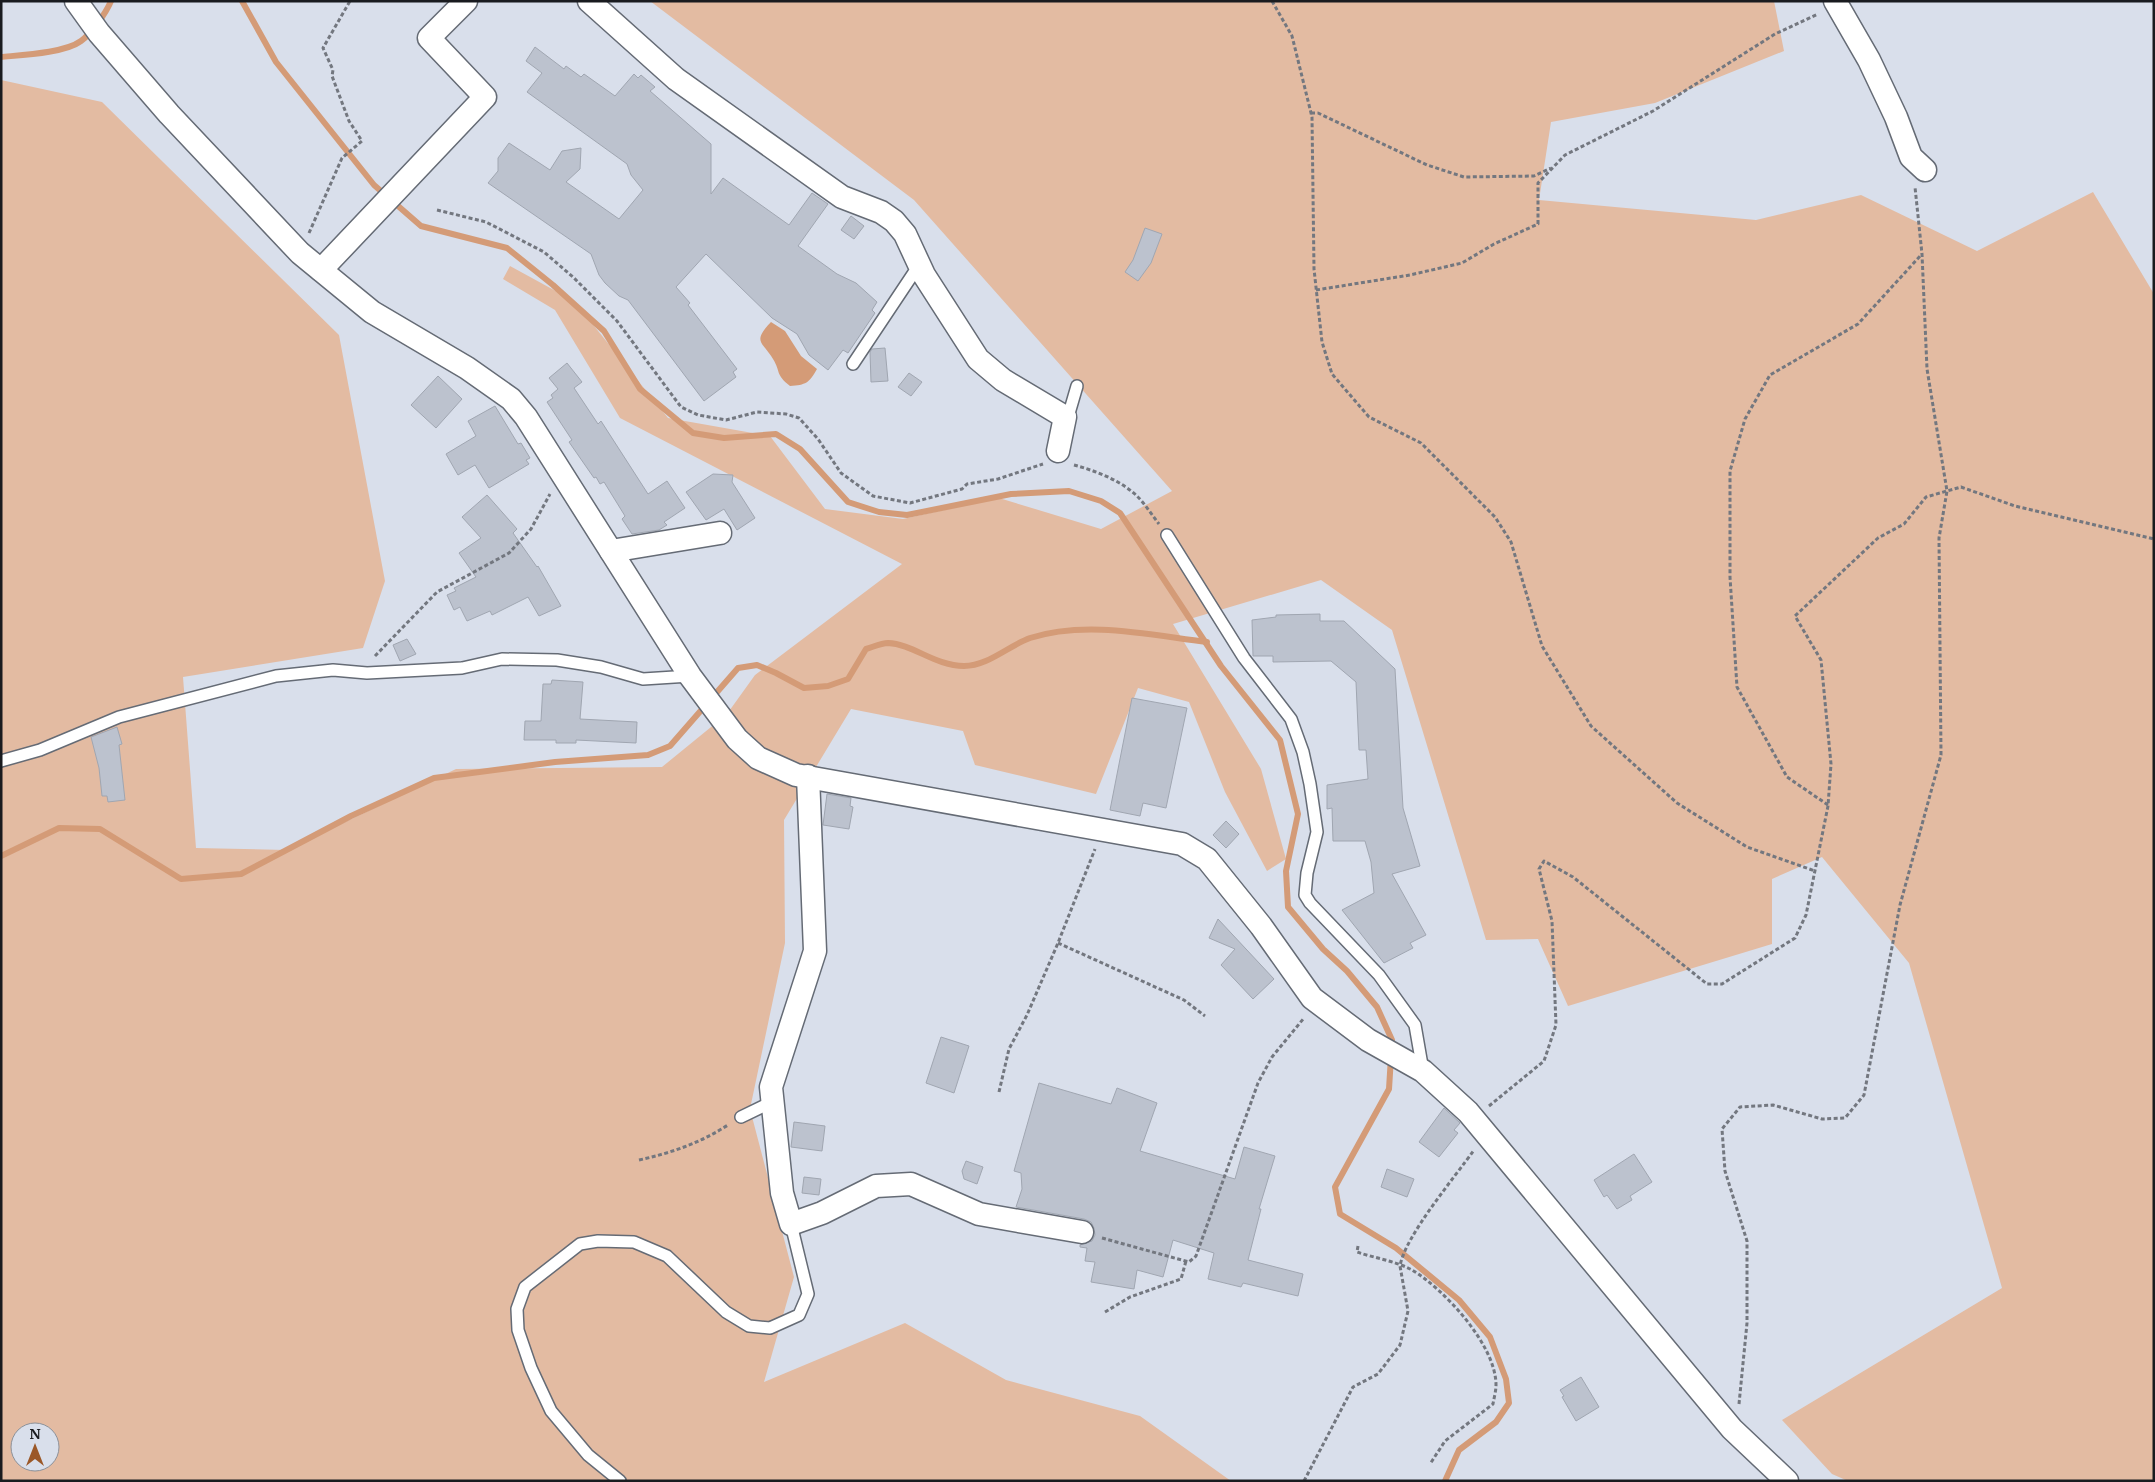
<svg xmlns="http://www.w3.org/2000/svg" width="2155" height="1482" font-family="Merriweather,serif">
<rect width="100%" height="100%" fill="#d9dfeb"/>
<path fill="#e3bba2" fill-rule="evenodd" d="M650 1H1774L1784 51 1655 103 1551 122 1539 200 1756 220 1861 195 1977 251 2093 192 2154 294V1481H1848L1832 1474 1782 1420 2002 1288 1909 963 1822 857 1772 879V944L1568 1006 1538 939 1486 940 1392 630 1321 580 1173 624 1261 769 1286 859 1267 871 1225 792 1189 702 1138 688 1096 794 975 765 963 731 851 709 784 820 785 943 750 1109 794 1277 764 1382 905 1323 1006 1380 1140 1416 1231 1481H1V80L102 102 339 335 385 581 363 648 183 677 196 848 287 850 456 769 662 767 727 714 755 675 902 564 620 418 555 310 503 279 510 266 574 301 668 418 770 436 825 509 903 519 999 498 1101 529 1172 491 914 200ZM20 1432H50V1462H20Z"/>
<path fill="#d49b77" d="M771 322 785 331 801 356 817 369C809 383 806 385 790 386 775 374 781 372 773 359 762 341 752 342 771 322Z"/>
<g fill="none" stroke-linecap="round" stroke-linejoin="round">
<g stroke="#d49b77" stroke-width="6">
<path d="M242 1 276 62 374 185 421 226 507 248 553 285 604 331 640 389 693 433 724 438 776 434 800 449 848 502 879 512 907 515 1011 494 1069 491 1101 501 1120 513 1221 666 1280 740 1298 814 1286 871 1288 907 1323 949 1347 971 1377 1007 1392 1040 1391 1047"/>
<path d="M1 57C21 55 65 53 81 41 91 34 106 13 111 1"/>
<path d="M1 856 59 828 100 829 181 879 241 874 351 816 434 778 555 762 648 755 670 746 738 668 757 665 776 673 804 688 828 686 848 679 866 649C873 647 881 643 888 643 913 644 935 666 964 666 988 666 1008 646 1030 638 1086 620 1150 635 1207 642"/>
<path d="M1391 1057 1389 1089 1335 1187 1340 1214 1396 1248 1459 1300 1490 1337 1506 1379 1509 1403 1496 1422 1459 1450 1445 1481"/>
</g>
</g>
<g fill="#bcc2ce" stroke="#a0a6b1">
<path d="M535 47 564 69 566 66 581 77 584 74 615 96 634 74 638 78 641 75 655 87 650 91 711 144V194L723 178 789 225 812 193 828 204 798 246 837 274 856 283 877 302 872 310 875 313 848 353 843 350 828 370 809 355 797 334 772 318 706 254 676 287 690 303 688 305 737 369 733 372 736 377 704 401 628 300 619 296 605 283 599 275 591 254 488 183 498 171V158L509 143 550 170 562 151 581 148 580 169 566 182 619 219 643 190 631 175 627 164 527 92 542 73 526 61Z"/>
<path d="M851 216 864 226 854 239 841 230Z"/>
<path d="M1145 228 1162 234 1151 263 1138 281 1125 272 1133 260Z"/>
<path d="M885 348 888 381 871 382 870 352 872 349Z"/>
<path d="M567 363 582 382 574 388 598 424 601 421 648 494 667 481 685 508 664 522 667 525 659 530 632 534 622 519 625 516 604 482 600 484 596 477 594 478 569 442 572 440 547 402 553 398 551 395 558 389 549 378Z"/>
<path d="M909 373 922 382 911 396 898 387Z"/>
<path d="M438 376 462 399 436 428 411 405Z"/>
<path d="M495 406 518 444 521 443 530 458 526 460 529 464 489 488 475 465 458 475 446 454 476 436 468 421Z"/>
<path d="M713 474 733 475 732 482 755 518 737 530 724 509 706 520 686 492Z"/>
<path d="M487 495 517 529 513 533 537 567 538 566 561 606 539 616 528 597 492 615 490 611 467 621 460 607 454 610 447 595 456 591 454 588 476 577 459 553 481 538 462 517Z"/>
<path d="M1320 614V621H1344L1395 669 1403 808 1420 866 1392 874 1426 935 1410 943 1413 948 1384 963 1342 910 1374 893 1371 862 1365 841H1333L1332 808 1327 809V785L1368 779 1366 750H1359L1356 682 1331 661 1273 662V656H1253L1252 620 1276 617V615Z"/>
<path d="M407 639 416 654 400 661 393 645Z"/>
<path d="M552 680 583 682 580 719 637 722 636 743 576 740V743H556V740H524L525 721H541L543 684H551Z"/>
<path d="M1132 698 1187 708 1166 808 1143 803 1140 816 1110 810Z"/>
<path d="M117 727 122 744 119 745 125 800 108 802 107 796H102L99 768 91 737Z"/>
<path d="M827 794 851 798 850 806 853 807 849 829 823 825Z"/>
<path d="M1226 821 1239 834 1226 848 1213 835Z"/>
<path d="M1218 919 1274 979 1253 999 1221 965 1235 949 1209 938Z"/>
<path d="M941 1037 969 1046 954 1093 926 1083Z"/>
<path d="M1039 1083 1111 1104 1117 1088 1157 1103 1140 1151 1235 1179 1244 1147 1275 1156 1259 1209H1261L1248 1260 1303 1274 1298 1296 1243 1283 1241 1287 1208 1279 1214 1253 1173 1240 1163 1277 1137 1270 1134 1289 1091 1282 1095 1262 1085 1261 1087 1248 1080 1247V1245L1092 1241 1095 1235 1094 1228 1091 1222 1084 1219 1016 1207 1022 1189 1021 1173 1014 1171Z"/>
<path d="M1444 1108 1460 1123 1454 1130 1458 1133 1439 1157 1419 1142Z"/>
<path d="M794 1122 825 1126 822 1151 791 1147Z"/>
<path d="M1634 1154 1652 1182 1630 1196 1632 1200 1617 1209 1607 1195 1604 1197 1594 1180Z"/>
<path d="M966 1161 983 1167 977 1184 964 1179 962 1171Z"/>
<path d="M1387 1169 1414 1179 1407 1197 1381 1187Z"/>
<path d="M804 1177 821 1179 819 1195 802 1193Z"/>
<path d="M1581 1377 1599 1407 1576 1421 1562 1397 1564 1396 1560 1390Z"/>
</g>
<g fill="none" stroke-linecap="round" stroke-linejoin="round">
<g stroke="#656b75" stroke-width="14">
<g id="lane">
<path d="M853 364 913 274 921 267"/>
<path d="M1065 417 1070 410 1077 386"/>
<path d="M1167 535 1244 658 1291 719 1303 752 1310 784 1317 832 1307 873 1305 895 1310 903 1379 975 1415 1025 1423 1071"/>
<path d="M1 761 40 750 119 717 276 676 333 670 367 673 462 668 502 659 557 660 601 667 643 679 690 676"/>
<path d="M741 1117 772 1102"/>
<path d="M620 1481 588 1455 551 1411 531 1368 518 1330 517 1309 525 1287 580 1244 598 1241 634 1242 667 1256 726 1312 749 1326 770 1328 799 1315 808 1294 791 1224"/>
</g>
</g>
<g stroke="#656b75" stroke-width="25">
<g id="street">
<path d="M76 1 99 33 169 114 300 253 372 312 467 368 511 399 526 417 690 676 737 739 758 758 796 775 1182 844 1207 859 1261 926 1312 998 1368 1040 1423 1071 1468 1112 1732 1429 1787 1481"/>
<path d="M589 1 676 79 842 197 881 212 894 221 905 234 924 275 978 359 1003 380 1065 417 1058 451"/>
<path d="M1835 1 1869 60 1896 117 1911 157 1925 170"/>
<path d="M321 270 485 97 429 38 466 1"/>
<path d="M611 551 720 533"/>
<path d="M808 776 815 951 771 1087 782 1193 791 1224 822 1213 876 1186 911 1184 979 1214 1082 1232"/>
</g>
</g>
<g stroke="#73777f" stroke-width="3" stroke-dasharray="4 2.5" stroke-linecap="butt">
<path d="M1272 1 1292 36 1312 117 1314 269 1322 342 1332 374 1369 417 1421 443 1495 517 1511 542 1542 646 1591 726 1677 803 1747 847 1815 871"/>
<path d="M1311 113H1318L1427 165 1464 177 1534 176 1551 168"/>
<path d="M437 210 486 222 544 252 573 277 617 321 681 407 698 415 726 420 757 412 786 414 799 418 818 439 841 473 873 496 910 503 962 489 967 484 998 479 1043 464"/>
<path d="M309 233 342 158 362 141 349 121 332 76 333 70 323 48 350 1"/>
<path d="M1316 290 1410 275 1462 263 1494 244 1538 224V183L1565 155 1653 111 1775 34 1818 14"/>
<path d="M1074 465C1096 471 1120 480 1137 496 1145 504 1152 515 1159 524"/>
<path d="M375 656 437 592 509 553 531 529 550 494"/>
<path d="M1828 805 1787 777 1737 687 1730 577V471L1745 419 1770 375 1858 324 1922 254"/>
<path d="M1058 943 1184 1000 1205 1016"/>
<path d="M999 1092 1009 1049 1027 1015 1058 943 1095 849"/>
<path d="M1489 1106 1544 1061 1556 1025 1552 921 1539 869 1544 861 1573 877 1707 984H1722L1795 938 1806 915 1828 806 1831 764 1821 660 1795 616 1878 538 1904 524 1926 497 1961 487 2015 506 2154 539"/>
<path d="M639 1160C671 1153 700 1143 728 1125"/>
<path d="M1102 1238 1189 1262 1196 1256 1258 1083 1272 1057 1304 1018"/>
<path d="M1358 1246 1357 1252C1374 1258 1396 1261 1412 1270 1444 1289 1496 1345 1496 1385 1496 1391 1494 1398 1493 1404L1445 1441 1430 1464"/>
<path d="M1105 1312 1130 1297 1181 1279 1186 1261"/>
<path d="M1739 1404 1747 1323V1241L1725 1171 1722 1129 1740 1107 1773 1105 1822 1119 1845 1118 1864 1095 1900 905 1941 755 1939 538 1947 491 1927 369 1922 254 1915 187"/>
<path d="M1304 1481 1353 1387 1378 1374 1400 1345 1408 1311 1400 1266C1405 1236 1455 1177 1474 1150"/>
</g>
<use href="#lane" stroke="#fff" stroke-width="11"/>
<use href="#street" stroke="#fff" stroke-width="22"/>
</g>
<rect width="2155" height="1482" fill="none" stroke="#191b1f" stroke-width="5"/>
<g transform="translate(35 1447)"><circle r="24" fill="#d9dfeb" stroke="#8c9199"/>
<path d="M0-4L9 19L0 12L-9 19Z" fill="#9b5828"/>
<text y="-8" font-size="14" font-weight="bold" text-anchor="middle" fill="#191b1f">N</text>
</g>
</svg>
